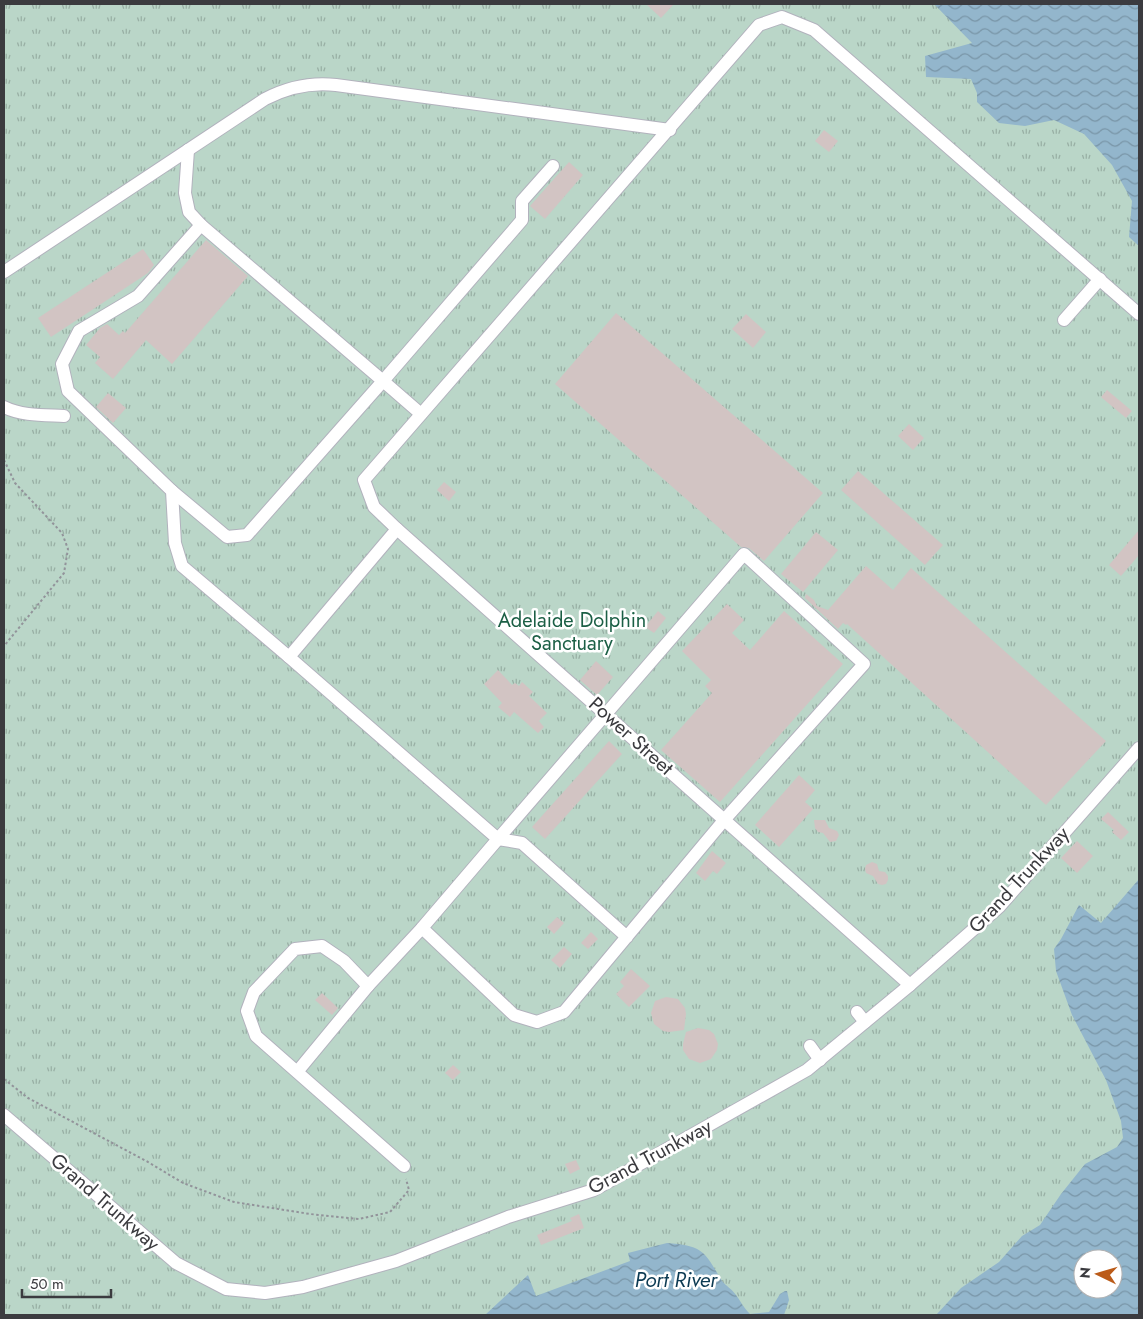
<svg xmlns="http://www.w3.org/2000/svg" width="1143" height="1319" font-family="Jost,sans-serif">
<defs>
<pattern id="park-tufts" width="24" height="20" patternUnits="userSpaceOnUse" patternTransform="scale(1.25)"><rect width="24" height="20" fill="#bad6c8"/><path d="M3 7l-1-3M5 7V3M7 7l1-3M15 17l-1-3M17 17v-4M19 17l1-3" fill="none" stroke="#98afa4"/></pattern>
<pattern id="water-waves" width="16" height="10" patternUnits="userSpaceOnUse" patternTransform="scale(1.25)"><rect width="16" height="10" fill="#93b6cc"/><path d="M0 5q4-4 8 0t8 0" fill="none" stroke="#7995a7"/></pattern>
</defs>
<rect width="100%" height="100%" fill="#dedfea"/>
<path fill="url(#park-tufts)" fill-rule="evenodd" d="M4 4H1139V1315H4ZM1083 1259H1113V1289H1083Z"/>
<g fill="url(#water-waves)" fill-rule="evenodd">
<path d="M934 4H1139V246L1129 237 1132 201 1112 165 1084 134 1054 120 1025 126 999 123 977 102V93L971 79 926 77 925 56 972 43Z"/>
<path d="M1139 879V1315H936L961 1288 999 1262 1022 1236 1040 1225 1061 1194 1085 1164 1117 1147 1123 1138 1121 1121 1106 1080 1072 1015 1056 971 1054 949 1061 939 1079 905 1101 923ZM1083 1259H1113V1289H1083Z"/>
<path d="M667 1243C704 1246 704 1251 722 1281 726 1286 732 1289 736 1295 741 1302 744 1308 750 1314L769 1312 780 1294 785 1291H787L789 1300 784 1315H485L528 1275 536 1296 630 1261 628 1253Z"/>
</g>
<g fill="#d2c4c3">
<path d="M646 4H674L661 18Z"/>
<path d="M824 130 838 141 829 152 815 141Z"/>
<path d="M569 162 583 175 545 219 530 206Z"/>
<path d="M206 240 248 276 172 364 146 340 113 379 95 363 100 357 86 345 100 328 107 324 119 335 123 331 125 333Z"/>
<path d="M143 249 154 265 148 273 51 337 38 318Z"/>
<path d="M616 313 823 493 764 561 749 548 741 547 555 384Z"/>
<path d="M746 314 766 332 753 348 732 329Z"/>
<path d="M1107 390 1132 411 1126 418 1101 397Z"/>
<path d="M108 393 126 408 113 423 96 407Z"/>
<path d="M909 424 924 438 913 450 898 436Z"/>
<path d="M858 471 943 545 925 565 841 490Z"/>
<path d="M444 482 456 492 449 501 437 490Z"/>
<path d="M1139 530V555L1121 576 1109 565Z"/>
<path d="M816 532 838 550 803 592 781 574Z"/>
<path d="M866 566 893 590 911 568 1106 741 1046 805 847 624 846 625 843 623 838 629 805 598 806 594 814 600 817 606 828 610Z"/>
<path d="M727 604 744 620 732 633 750 650 784 611 843 664 720 802 661 750 712 693 705 686 711 680 682 651Z"/>
<path d="M658 611 666 618 654 633 645 627Z"/>
<path d="M596 661 613 677 597 695 580 680Z"/>
<path d="M498 670 512 685 515 683 519 686 522 682 533 692 529 696 547 713 539 721 544 727 538 733 514 712 510 717 498 707 502 703 484 684Z"/>
<path d="M609 741 622 754 545 839 532 827Z"/>
<path d="M799 775 815 790 805 802 813 809 779 847 755 825Z"/>
<path d="M1108 812 1129 832 1121 840 1112 832 1114 830 1101 819Z"/>
<path d="M814 820H825L829 828 837 831 839 835 836 841 830 842 823 833 818 832 815 828Z"/>
<path d="M1077 841 1093 856 1077 873 1061 858Z"/>
<path d="M712 851 726 863 717 874 713 871 705 881 696 873Z"/>
<path d="M872 862 877 864 879 871 885 872 888 876V880L886 884 882 885 878 884 873 876 866 873 865 869 866 865Z"/>
<path d="M557 917 564 923 554 934 547 927Z"/>
<path d="M591 932 598 939 588 949 581 943Z"/>
<path d="M564 947 572 954 560 968 551 960Z"/>
<path d="M631 969 650 986 629 1007 616 994 624 986 620 982Z"/>
<path d="M322 993 338 1008 332 1015 315 1000Z"/>
<path d="M666 997 678 999 685 1008 686 1014 684 1030 669 1032 663 1031 654 1024 651 1013 655 1001Z"/>
<path d="M698 1028 709 1030 714 1034 718 1044 717 1050 711 1059 700 1063 689 1059 683 1050V1044L686 1032Z"/>
<path d="M453 1065 461 1072 453 1080 445 1073Z"/>
<path d="M576 1160 580 1169 570 1174 565 1164Z"/>
<path d="M579 1214 584 1228 541 1245 537 1235 572 1221 570 1218Z"/>
</g>
<g fill="none" stroke-linecap="round" stroke-linejoin="round">
<g stroke="#b2b2bd" stroke-width="14">
<g id="minor">
<path d="M201 225 138 296 79 331 62 364 68 391 172 491 175 543 182 566 289 657 498 839 422 928 368 986"/>
<path d="M4 272 265 99C288 87 310 82 336 85L670 130"/>
<path d="M1064 320 1100 279"/>
<path d="M4 407C22 416 44 415 64 416"/>
<path d="M421 414 383 381 522 220V201L553 166"/>
<path d="M172 491 227 537 247 535 383 381 201 225 189 212 185 193 188 150"/>
<path d="M289 657 397 529"/>
<path d="M422 928 514 1015 537 1022 564 1012 725 819 864 664 744 554 498 839 522 843 627 937"/>
<path d="M910 985 397 529 374 507 364 480 759 25 782 17 814 30 1139 314"/>
<path d="M857 1012 865 1022"/>
<path d="M810 1046 820 1060"/>
<path d="M297 1072 368 986 344 961 322 946 295 949 254 992 247 1011 256 1036 404 1166"/>
<path d="M4 1115 176 1263 226 1289 265 1293 303 1287 396 1261 508 1217 594 1190 807 1070 910 985 999 907 1139 748"/>
</g>
</g>
<g stroke="#92939a" stroke-width="2" stroke-dasharray="2.5 2.5" stroke-linecap="butt">
<path d="M4 460 15 483 62 533 68 549 64 573 4 646"/>
<path d="M4 1079 28 1098 148 1162 183 1183 234 1202 310 1214 359 1219 390 1212 409 1190 406 1179"/>
</g>
<use href="#minor" stroke="#fff" stroke-width="12"/>
</g>
<g text-anchor="middle" dominant-baseline="central" stroke-width="5" stroke-linejoin="round" paint-order="stroke">
<g font-size="20" fill="#1b5f45" stroke="#fff">
<text x="572" y="620">Adelaide Dolphin<tspan x="572" dy="23">Sanctuary</tspan></text>
</g>
<g font-size="20" fill="#3b3b3f" stroke="#fff">
<text transform="translate(631 736) rotate(42)">Power Street</text>
<text transform="translate(1019 880) rotate(-47)">Grand Trunkway</text>
<text transform="translate(650 1157) rotate(-28)">Grand Trunkway</text>
<text transform="translate(105 1202) rotate(41)">Grand Trunkway</text>
</g>
<g font-size="21" font-style="italic" fill="#0d3b53" stroke="#fff">
<text x="676" y="1280">Port River</text>
</g>
</g>
<rect width="1143" height="1319" fill="none" stroke="#3b3b3f" stroke-width="10"/>
<g transform="translate(1098 1274) rotate(275)"><circle r="24" fill="#ffffff" stroke="#b1b1b2"/>
<path d="M0-4L9 19L0 12L-9 19Z" fill="#bb5b18"/>
<text y="-8" font-size="14" font-weight="bold" text-anchor="middle" fill="#3b3b3f">N</text>
</g>
<path d="M22 1289v8h89v-8" fill="none" stroke="#3b3b3f" stroke-width="2.5"/>
<text x="30" y="1289" font-size="15" fill="#3b3b3f" stroke="#ffffff" stroke-width="4" paint-order="stroke">50 m</text>
</svg>
